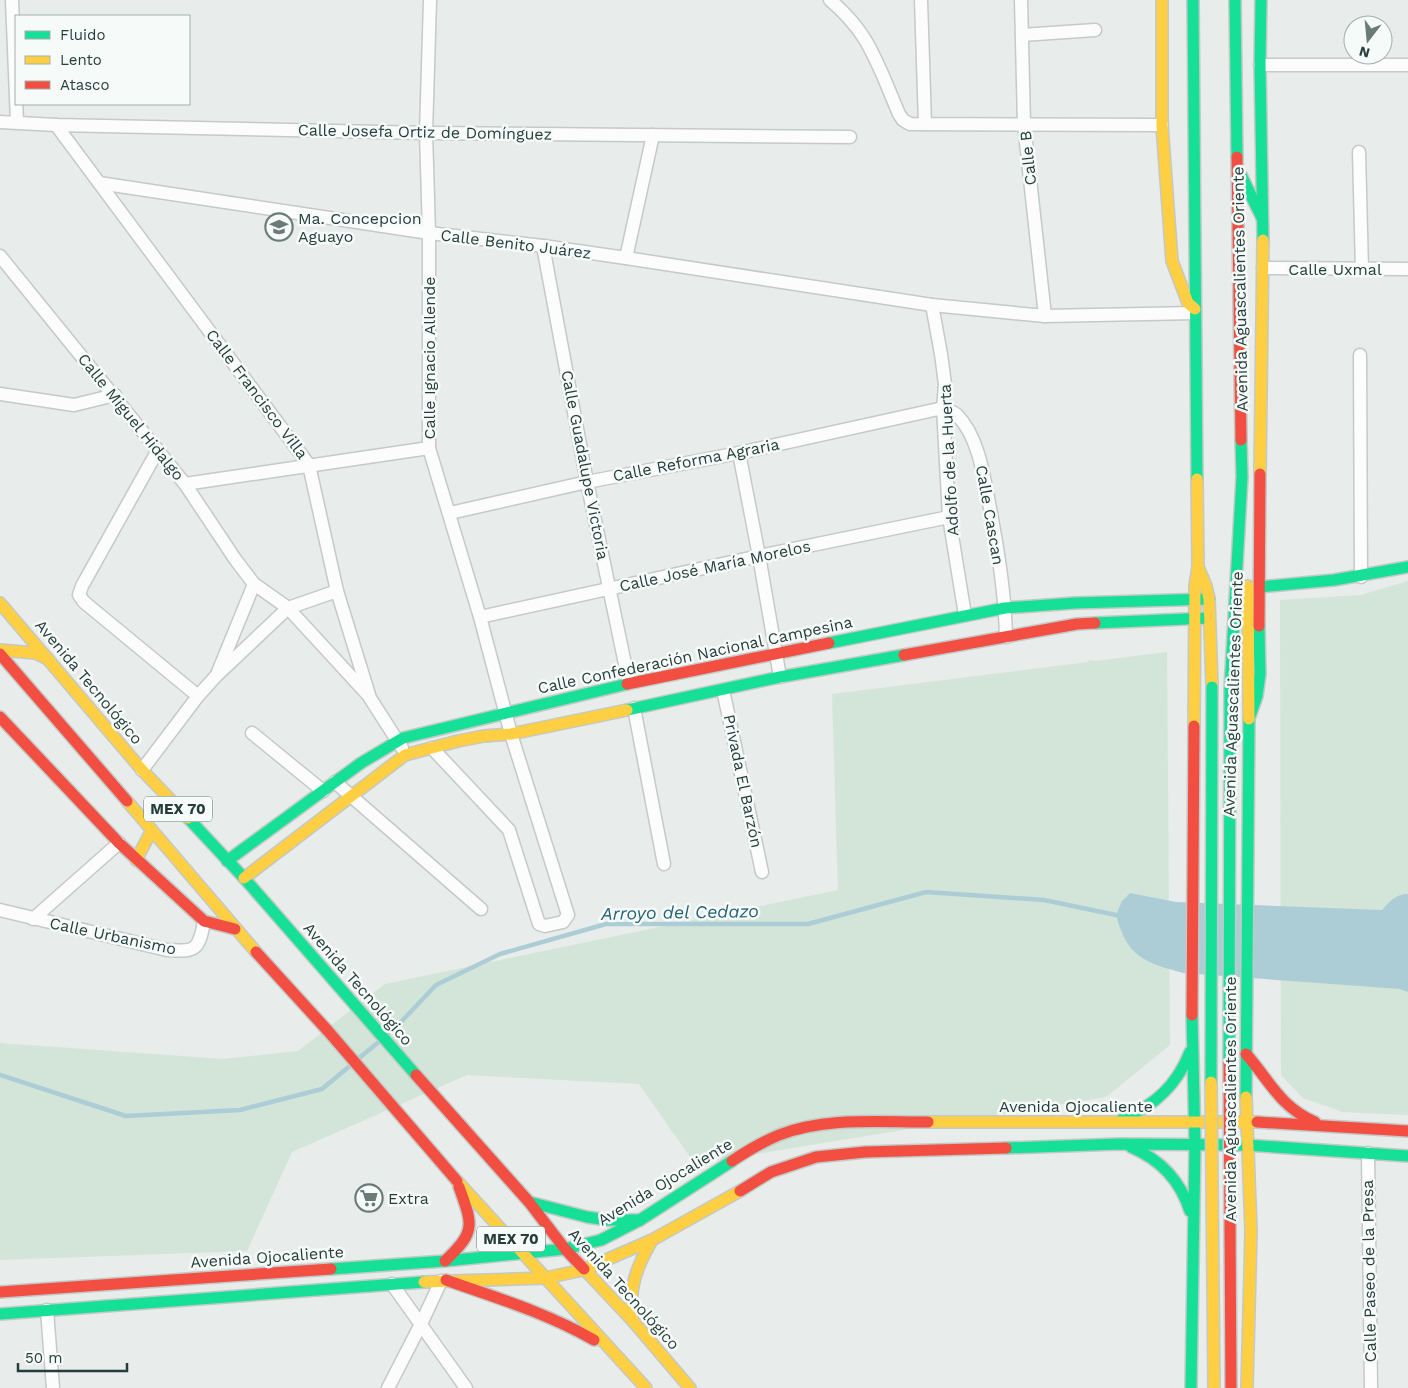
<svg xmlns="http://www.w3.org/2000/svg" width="1408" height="1388" font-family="'Work Sans',sans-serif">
<rect width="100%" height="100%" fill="#e8ecea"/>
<g fill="#d3e4d8">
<path d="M1408 581V1115L1343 1112 1303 1098 1281 1075 1280 600 1361 595Z"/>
<path d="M1167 652 1170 1045 1106 1097 695 1164 639 1084 467 1075 292 1152 247 1251 0 1260V1043L223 1059 298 1051 385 984 838 890 832 694 1088 662 1089 660 1096 661Z"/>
</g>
<path fill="#accdd6" d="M1130 893 1176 902 1382 910C1390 901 1396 894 1408 894V992L1400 989 1183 973C1144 962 1127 957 1116 915L1122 901Z"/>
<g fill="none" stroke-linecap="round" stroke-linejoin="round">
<g stroke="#accdd6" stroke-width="4.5">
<path d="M387 1034 401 1022 436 985 500 954 606 924H808L926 892 1044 900 1116 915"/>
<path d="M359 1058 380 1041"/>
<path d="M0 1075 126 1116 240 1110 322 1089 351 1065"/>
</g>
<g stroke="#c5c9c7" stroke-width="15">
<g id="street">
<path d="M12 0 17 122"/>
<path d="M430 0 426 133 429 233V448L480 617 511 734 568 915 563 922 545 926 539 924 509 830 432 748"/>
<path d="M830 0C843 11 855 24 864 38 879 62 888 89 899 114L903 120 910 124 1162 125"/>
<path d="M921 0 925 124"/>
<path d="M1021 0 1024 124 1045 316"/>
<path d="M1022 35 1095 30"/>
<path d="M1260 65H1408"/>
<path d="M0 122 56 125 426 133 850 137"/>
<path d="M56 125 309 465 337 591 370 698 402 748"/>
<path d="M1359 152 1362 269"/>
<path d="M99 183 429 233 543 246 626 258 932 305 1045 316 1195 313"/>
<path d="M543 246 587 482 629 683"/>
<path d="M0 256 185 484 235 559 254 584 288 608 368 695"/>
<path d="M626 258 653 135"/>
<path d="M1263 268 1408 269"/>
<path d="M932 305 941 354 945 384 943 408 949 517 965 615"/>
<path d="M1360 355 1361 577"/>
<path d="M0 394 74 405 115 395"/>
<path d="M158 450 82 586 79 595 84 602 198 696"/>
<path d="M739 453 759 556 780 677"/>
<path d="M185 484 429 448"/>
<path d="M450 513 587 482 739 453 943 408C948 410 954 412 957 415 979 437 984 478 990 508 998 551 1005 593 1006 637"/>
<path d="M480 617 759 556 949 517"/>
<path d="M218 672 254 584"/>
<path d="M723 690 762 872"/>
<path d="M634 708 664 864"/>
<path d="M252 733 323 791"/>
<path d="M142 770 198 696 216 676 288 608 337 591"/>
<path d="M335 782 481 909"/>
<path d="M0 910 167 950C195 952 199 951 204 921"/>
<path d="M33 919 119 843"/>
<path d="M1368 1153 1371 1388"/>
<path d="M392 1284 466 1388"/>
<path d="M47 1310 53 1388"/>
<path d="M388 1388 421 1324 441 1281"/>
</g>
</g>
<g stroke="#c3c9c7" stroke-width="14">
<g id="fast">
<path d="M1193 0 1197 479"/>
<path d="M1235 0 1237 157"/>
<path d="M1261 0 1260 65 1263 240"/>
<path d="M1241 175 1262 218"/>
<path d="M1259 587 1334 580 1408 567"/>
<path d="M1095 623 1209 618"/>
<path d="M829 643 1005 608 1075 603 1209 599"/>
<path d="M1230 689 1242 477 1241 440"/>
<path d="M627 710 780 677 904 655"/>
<path d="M188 818 244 878 416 1075"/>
<path d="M227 861 361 763 403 738 627 684"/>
<path d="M1246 1097 1249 719 1257 696 1260 674 1259 626"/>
<path d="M1122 1119C1155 1106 1177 1085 1190 1052"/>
<path d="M1131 1147C1161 1160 1180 1180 1190 1211"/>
<path d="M1006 1148 1119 1144 1246 1145 1408 1156"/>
<path d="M529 1202 587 1217 607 1220H640"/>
<path d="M331 1269 445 1261 565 1249 601 1240 640 1220 732 1161"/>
<path d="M0 1314 424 1282"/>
<path d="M1191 1388 1195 1144 1192 1015"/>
</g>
</g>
<g stroke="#c3c9c7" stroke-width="14">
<g id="slow">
<path d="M1162 0V125L1172 261 1188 303 1195 309"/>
<path d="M1260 474 1263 240"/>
<path d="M1197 479 1198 567 1206 586 1209 599 1212 687"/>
<path d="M1248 586 1249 719"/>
<path d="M0 603 142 770 188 818"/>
<path d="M0 650 35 653 48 659"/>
<path d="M1194 726 1195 586 1198 567"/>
<path d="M127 801 256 952"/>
<path d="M136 860 152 830"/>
<path d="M244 878 405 755 458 741 484 736 511 734 627 710"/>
<path d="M1246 1097 1251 1231 1247 1388"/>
<path d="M928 1122H1257"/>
<path d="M457 1181 646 1388"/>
<path d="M584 1269 632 1320 690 1388"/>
<path d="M424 1282 545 1278 583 1270 652 1240 740 1191"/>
<path d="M632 1320C629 1287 636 1268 652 1240"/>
</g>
</g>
<g stroke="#c3c9c7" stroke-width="14">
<g id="jam">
<path d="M1237 157 1241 440"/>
<path d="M1259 626 1260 474"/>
<path d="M0 654 127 801"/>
<path d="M904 655 1077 624 1095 623"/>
<path d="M627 684 829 643"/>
<path d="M0 717 119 843 204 921"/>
<path d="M204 921 235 929"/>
<path d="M256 952 328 1031 457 1181"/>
<path d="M1192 1015 1194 726"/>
<path d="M1246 1054C1270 1081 1280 1107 1315 1122"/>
<path d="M416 1075 529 1202 565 1249 584 1269"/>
<path d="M1257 1122 1408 1131"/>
<path d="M732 1161C747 1151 762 1142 779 1135 825 1117 879 1122 928 1122"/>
<path d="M740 1191 771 1172 816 1157 865 1152 1006 1148"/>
<path d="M445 1261C476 1231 473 1226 459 1187"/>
<path d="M446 1280C497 1298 547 1313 594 1340"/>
<path d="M0 1292 331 1269"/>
</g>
</g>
<use href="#street" stroke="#fcfcfc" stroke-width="12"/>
<use href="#fast" stroke="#16e098" stroke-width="11"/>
<use href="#slow" stroke="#ffcf43" stroke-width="11"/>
<use href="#jam" stroke="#f24e42" stroke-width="11"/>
<g stroke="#c3cac9" stroke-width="14" stroke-linecap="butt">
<g id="fast-bridge">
<path d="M1229 1063 1230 689"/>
<path d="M1211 1082 1212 687"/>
</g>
</g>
<g stroke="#c3cac9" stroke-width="14" stroke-linecap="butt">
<path id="slow-bridge" d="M1211 1082 1214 1388"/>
</g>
<g stroke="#c3cac9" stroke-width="14" stroke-linecap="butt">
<path id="jam-bridge" d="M1229 1063 1231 1388"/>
</g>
<use href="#fast-bridge" stroke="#16e098" stroke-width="11"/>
<use href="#slow-bridge" stroke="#ffcf43" stroke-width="11"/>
<use href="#jam-bridge" stroke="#f24e42" stroke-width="11"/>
</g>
<defs>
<g id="school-ring" transform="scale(1.4375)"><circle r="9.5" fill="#f6faf8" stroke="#6a7b78" stroke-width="1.5"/><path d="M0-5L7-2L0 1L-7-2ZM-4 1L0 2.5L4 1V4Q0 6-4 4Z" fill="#6a7b78"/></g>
<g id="supermarket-ring" transform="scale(1.4375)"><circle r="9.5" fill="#f6faf8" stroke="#6a7b78" stroke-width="1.5"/><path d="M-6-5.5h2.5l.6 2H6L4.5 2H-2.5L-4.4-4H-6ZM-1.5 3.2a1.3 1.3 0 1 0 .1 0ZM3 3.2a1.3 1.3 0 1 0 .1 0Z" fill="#6a7b78"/></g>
</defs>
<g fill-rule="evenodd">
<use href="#school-ring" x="279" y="227"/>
<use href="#supermarket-ring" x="369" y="1198"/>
</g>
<g text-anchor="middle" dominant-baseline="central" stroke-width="5" stroke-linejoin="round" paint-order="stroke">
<g fill="#f6faf8" stroke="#647673" stroke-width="1">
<rect x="144" y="796.5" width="68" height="25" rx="4"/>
<rect x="477" y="1226.5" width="68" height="25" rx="4"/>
</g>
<g font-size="15" font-weight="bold" fill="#263e3a">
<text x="178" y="809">MEX 70</text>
<text x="511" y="1239">MEX 70</text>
</g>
<g font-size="16" fill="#263e3a" stroke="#f6faf8">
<text transform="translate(425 132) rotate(1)">Calle Josefa Ortiz de Domínguez</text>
<text transform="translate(1028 158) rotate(-96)">Calle B</text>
<text transform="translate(516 244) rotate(7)">Calle Benito Juárez</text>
<text x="1335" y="269">Calle Uxmal</text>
<text transform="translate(1240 289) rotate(-91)">Avenida Aguascalientes Oriente</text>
<text transform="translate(429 358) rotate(-90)">Calle Ignacio Allende</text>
<text transform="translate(257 394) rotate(53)">Calle Francisco Villa</text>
<text transform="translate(131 417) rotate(51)">Calle Miguel Hidalgo</text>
<text transform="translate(696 460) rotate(-11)">Calle Reforma Agraria</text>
<text transform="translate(949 460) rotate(-93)">Adolfo de la Huerta</text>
<text transform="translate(585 465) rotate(79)">Calle Guadalupe Victoria</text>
<text transform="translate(990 515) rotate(80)">Calle Cascan</text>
<text transform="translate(715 566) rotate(-12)">Calle José María Morelos</text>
<text transform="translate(695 655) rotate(-12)">Calle Confederación Nacional Campesina</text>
<text transform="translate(89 682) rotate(50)">Avenida Tecnológico</text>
<text transform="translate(1233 694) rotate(-88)">Avenida Aguascalientes Oriente</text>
<text transform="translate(743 781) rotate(78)">Privada El Barzón</text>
<text transform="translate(113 936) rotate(12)">Calle Urbanismo</text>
<text transform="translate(358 984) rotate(49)">Avenida Tecnológico</text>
<text transform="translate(1230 1099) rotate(-90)">Avenida Aguascalientes Oriente</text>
<text x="1076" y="1106">Avenida Ojocaliente</text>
<text transform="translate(665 1182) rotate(-31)">Avenida Ojocaliente</text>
<text transform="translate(267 1257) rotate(-4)">Avenida Ojocaliente</text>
<text transform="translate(1369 1271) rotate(-91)">Calle Paseo de la Presa</text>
<text transform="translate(624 1289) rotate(48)">Avenida Tecnológico</text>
</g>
<g font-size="16" fill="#263e3a" stroke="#f6faf8" text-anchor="start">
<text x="298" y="218">Ma. Concepcion<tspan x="298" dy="18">Aguayo</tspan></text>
<text x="388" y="1198">Extra</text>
</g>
<g font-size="18" font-style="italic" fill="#246276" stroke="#f6faf8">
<text transform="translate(680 912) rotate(-1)">Arroyo del Cedazo</text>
</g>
</g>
<rect x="15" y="15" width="175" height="90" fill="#f6faf8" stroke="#a3afac"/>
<rect x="25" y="31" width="25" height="8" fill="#16e098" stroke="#a3afac"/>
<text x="60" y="40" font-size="15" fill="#263e3a">Fluido</text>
<rect x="25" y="56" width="25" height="8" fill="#ffcf43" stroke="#a3afac"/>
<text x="60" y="65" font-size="15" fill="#263e3a">Lento</text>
<rect x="25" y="81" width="25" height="8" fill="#f24e42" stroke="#a3afac"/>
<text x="60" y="90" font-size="15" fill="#263e3a">Atasco</text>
<g transform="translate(1368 40) rotate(196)"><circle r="24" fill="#f6faf8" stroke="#a3afac"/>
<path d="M0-4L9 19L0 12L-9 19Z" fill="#6a7b78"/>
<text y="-8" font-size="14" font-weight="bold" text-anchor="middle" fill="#263e3a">N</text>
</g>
<path d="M18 1363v8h109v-8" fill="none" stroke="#263e3a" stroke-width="2.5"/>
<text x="25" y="1363" font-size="15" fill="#263e3a" stroke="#f6faf8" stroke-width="4" paint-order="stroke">50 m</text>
</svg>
